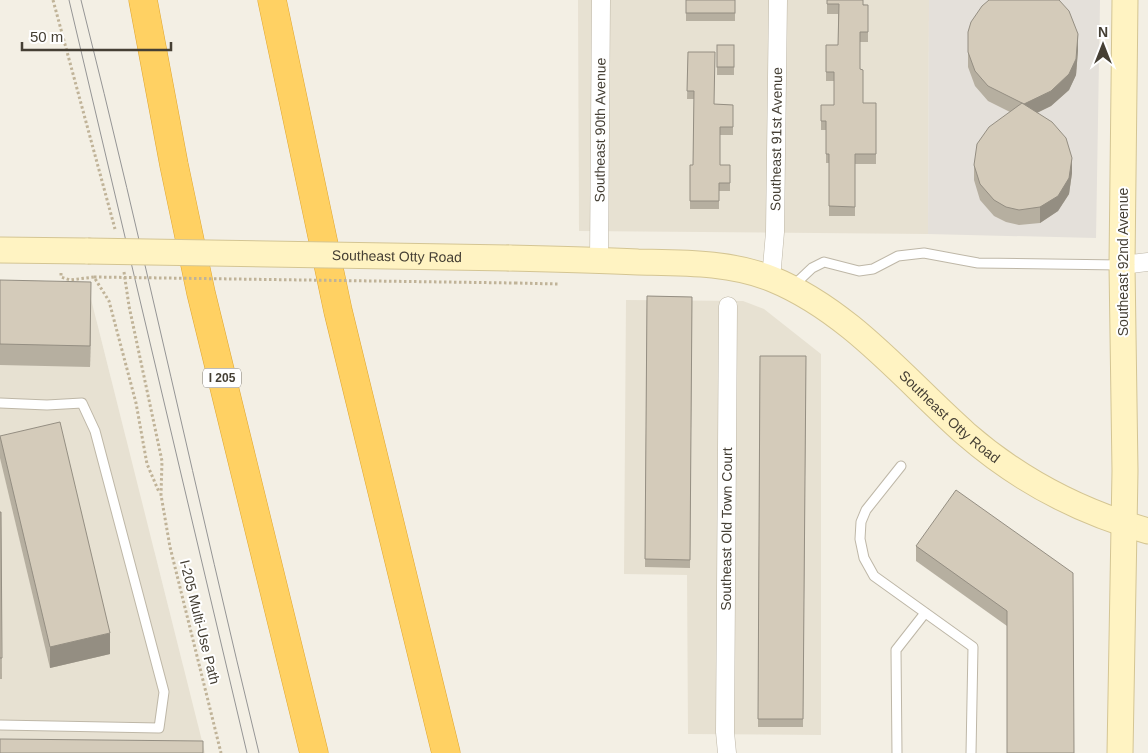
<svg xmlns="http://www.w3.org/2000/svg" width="1148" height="753" font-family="Arial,sans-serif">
<rect width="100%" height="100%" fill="#f3efe4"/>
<g fill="#e7e1d2">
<path d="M578 0H929L928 234 579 231Z"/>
<path d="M0 290 89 291 205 753H0Z"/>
<path d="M626 300 743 301 764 309 821 354V735L688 734 687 575 624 574Z"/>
</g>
<path fill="#e4e0da" d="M929 0H1100L1096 238 928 234Z"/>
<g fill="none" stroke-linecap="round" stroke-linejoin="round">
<g stroke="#beb7a7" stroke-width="11">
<g id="lane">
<path d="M793 286 812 268 824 262 859 271 873 269 898 256 924 253 978 263 1120 265"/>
<path d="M0 403 47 405 82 403 95 431 164 692 159 728 0 725"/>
<path d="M901 466 866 510 861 522 860 539 864 558 874 576 973 647 971 753"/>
<path d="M897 753 896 650 925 613"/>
</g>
</g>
<g stroke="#beb7a7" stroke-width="19">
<g id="street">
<path id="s1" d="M599 261 601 0"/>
<path d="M1122 265 1148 262"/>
<path id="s2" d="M771 279 775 232 778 0"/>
<path id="s3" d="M727 753 725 732 728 306"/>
</g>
</g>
<g stroke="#d4c593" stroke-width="27">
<g id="secondary">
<path d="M0 250 88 251"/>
<path id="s4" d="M509 258C552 259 595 260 638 262 683 263 730 262 772 279 850 311 905 380 966 434 1020 481 1080 512 1148 531"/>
<path d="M1120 753 1125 471 1122 265 1125 0"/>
</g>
</g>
<g stroke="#dfa632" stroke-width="29">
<g id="highway">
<path d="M143 0 174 165 201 293 314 753"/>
<path d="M272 0 338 311 446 753"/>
</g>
</g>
<g stroke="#c0b398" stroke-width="3" stroke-dasharray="2.5 2.5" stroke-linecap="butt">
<path d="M53 0 115 229"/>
<path d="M124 272 129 306 162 461 161 495 170 547 221 753"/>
<path d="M61 273V277L70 280 94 277 109 301 136 403 147 464 159 492"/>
<path d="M515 283 558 284"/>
</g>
<use href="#lane" stroke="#fff" stroke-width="9"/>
<use href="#street" stroke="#fff" stroke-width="18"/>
<use href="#secondary" stroke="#fff3c2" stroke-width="25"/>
<use href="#highway" stroke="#ffd163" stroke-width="28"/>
<g stroke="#959595" stroke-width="1">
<path d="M69 0 247 753"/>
<path d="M81 0C144 250 198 502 259 753"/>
</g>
<g stroke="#d4c593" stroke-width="27" stroke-linecap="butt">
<g id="secondary-bridge">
<path id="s5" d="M88 251 509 258"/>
</g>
</g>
<path stroke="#c0b398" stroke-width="3" stroke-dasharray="2.5 2.5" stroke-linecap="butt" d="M94 277 515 283"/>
<use href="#secondary-bridge" stroke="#fff3c2" stroke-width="25"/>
</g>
<g fill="#b6afa0">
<rect x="686" y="0" width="49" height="21"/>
<path d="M827 0 868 5V42H860V69L863 103H876V164H855V216H829V163H826V130H821V105H834V81H826V45H838V14H827Z"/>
<rect x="717" y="45" width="17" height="30"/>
<path d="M1078 50 1076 75 1069 90 1051 106 1037 113 1072 173 1069 194 1058 211 1040 223 1019 225 1006 222 994 216 980 200 974 180V165L1010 112 988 101 975 86 968 67V52Z"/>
<path d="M688 52 714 104 733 105V135H720V165H730V191H719V209H690V165H693L694 99H687Z"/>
<path d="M0 280 91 304 90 367 0 365Z"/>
<path d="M647 296 692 297 690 568 645 567Z"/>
<path d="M760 356H806L803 727H758Z"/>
<path d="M0 436 110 654 50 668 0 458Z"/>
<path d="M0 512H1L2 679H0Z"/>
<path d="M916 546 1073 573 1007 626 916 561Z"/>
</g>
<g fill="#948e82">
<path d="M1078 34V50L1076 75 1069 90 1051 106 1024 119V104Z"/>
<path d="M1072 158V173L1069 194 1058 211 1040 223V207Z"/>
<path d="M91 282V304L90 367V346Z"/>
<path d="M110 633V654L50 668V647Z"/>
</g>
<g fill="#d4cbba" stroke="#948e82">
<rect x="686" y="0" width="49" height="13"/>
<path d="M827 0H863V5H868V32H860V69L863 70V103H876V154H855V207L829 206V154H826V121H821V105H834V72H826V45H838L839 4H827Z"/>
<path d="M989 0H1059L1069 11 1078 34 1076 59 1069 74 1051 91 1024 104 988 86 975 71 968 52V32L971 22 982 6Z"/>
<rect x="717" y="45" width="17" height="22"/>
<path d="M688 52H715L714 104 733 105V127H720V165H730V183H719V201H690V165H693L694 91H687Z"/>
<path d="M1022 103 1052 122 1066 138 1072 158 1069 178 1058 196 1040 207 1019 210 1006 207 994 200 980 184 974 165 977 144 989 127Z"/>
<path d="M0 280 91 282 90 346 0 344Z"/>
<path d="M647 296 692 297 690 560 645 559Z"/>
<path d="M760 356H806L803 719H758Z"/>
<path d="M60 422 110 633 50 647 0 436Z"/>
<path d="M956 490 1073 573 1074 753H1007V611L916 546Z"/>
<path d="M0 512H1L2 658H0Z"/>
<path d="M0 739 203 741V753H0Z"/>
</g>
<g text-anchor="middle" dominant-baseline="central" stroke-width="4" stroke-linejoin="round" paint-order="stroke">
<rect fill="#fff" stroke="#7d7971" stroke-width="1" x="203" y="368.5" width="38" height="19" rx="4"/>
<g font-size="12" font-weight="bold" fill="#453f34">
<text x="222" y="378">I 205</text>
</g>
<g font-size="14" fill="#453f34" stroke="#fff">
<text stroke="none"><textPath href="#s1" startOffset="131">Southeast 90th Avenue</textPath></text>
<text stroke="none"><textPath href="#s2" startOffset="140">Southeast 91st Avenue</textPath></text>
<text stroke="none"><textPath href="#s5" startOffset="309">Southeast Otty Road</textPath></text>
<text transform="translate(1123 262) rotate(-90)">Southeast 92nd Avenue</text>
<text stroke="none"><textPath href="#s4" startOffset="491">Southeast Otty Road</textPath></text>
<text stroke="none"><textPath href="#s3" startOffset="224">Southeast Old Town Court</textPath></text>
<text transform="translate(200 622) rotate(76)">I-205 Multi-Use Path</text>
</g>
</g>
<g transform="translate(1103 45)" stroke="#ffffff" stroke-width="4" paint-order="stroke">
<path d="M0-4L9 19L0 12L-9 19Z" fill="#453f34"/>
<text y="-8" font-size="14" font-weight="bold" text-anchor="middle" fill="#453f34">N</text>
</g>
<path d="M22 42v8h149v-8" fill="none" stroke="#453f34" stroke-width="2.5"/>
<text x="30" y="42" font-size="15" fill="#453f34" stroke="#ffffff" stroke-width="4" paint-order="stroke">50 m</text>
</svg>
